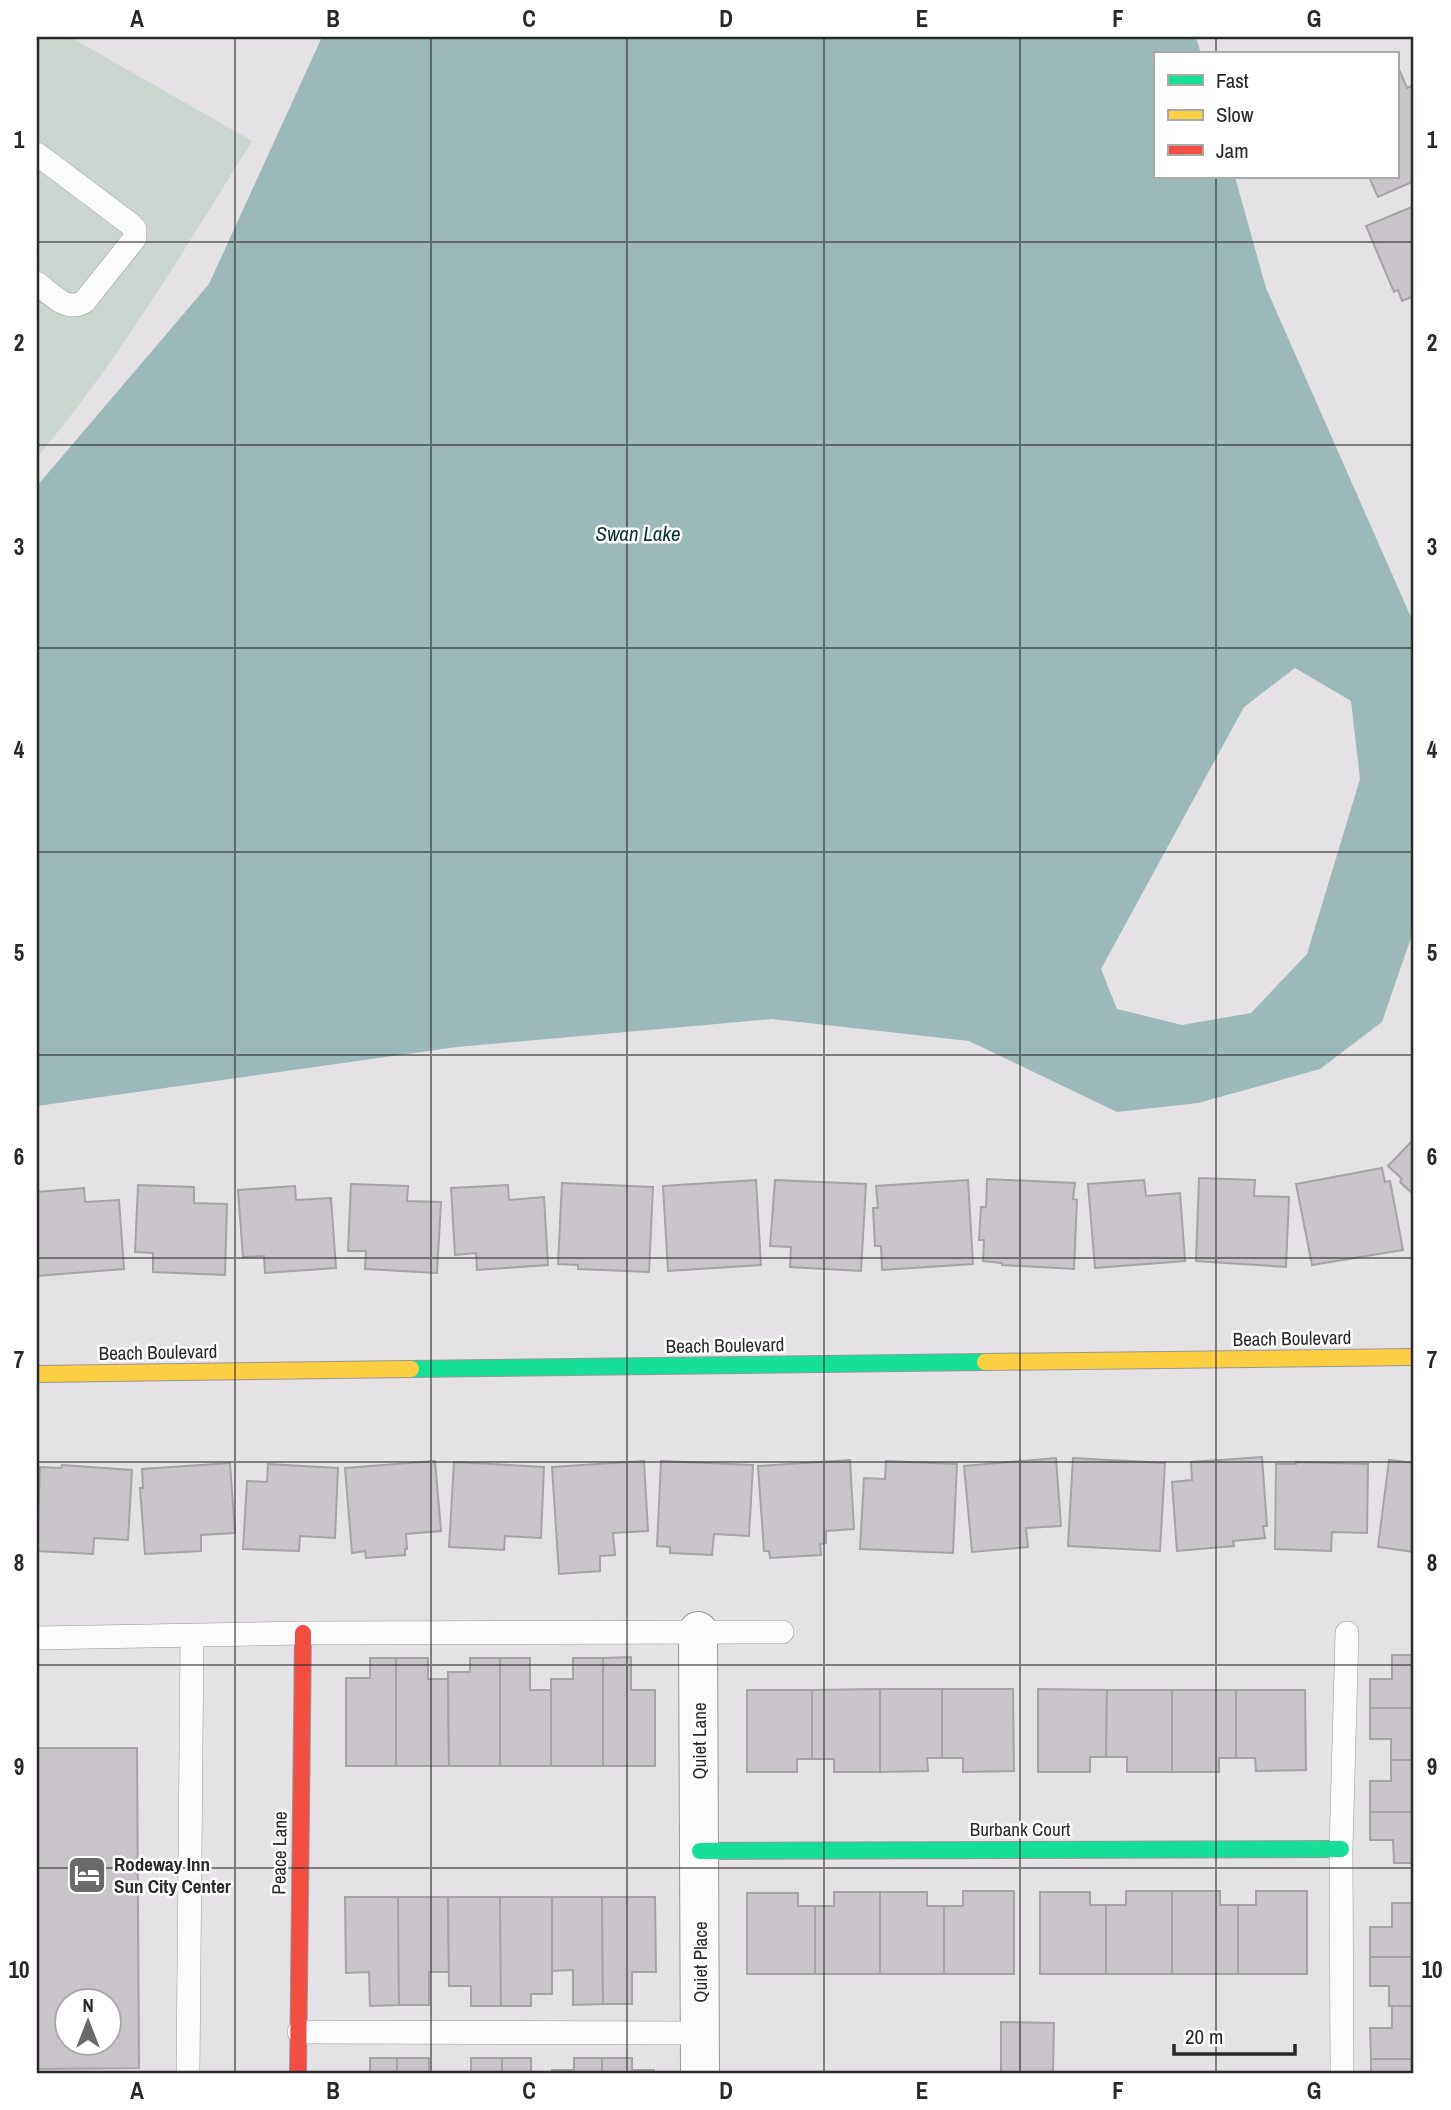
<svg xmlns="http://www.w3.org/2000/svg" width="1451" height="2110" font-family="'Archivo Narrow',sans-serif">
<rect width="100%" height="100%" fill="#e4e2e4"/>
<path fill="#cbd6d0" d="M37 37H70L252 141C184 249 120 360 37 457Z"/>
<path fill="#9db8b9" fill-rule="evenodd" d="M322 37H1196L1201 54H1155V177H1235L1266 288 1414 624V929L1382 1022 1320 1069 1198 1103 1117 1112 969 1041 772 1019 457 1047 37 1106V486L209 284ZM1295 668 1351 701 1360 779 1307 954 1251 1013 1182 1025 1117 1009 1101 969 1244 707Z"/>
<g fill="#c8c4ca" stroke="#a5a4a5" stroke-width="2" fill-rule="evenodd">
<path d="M1397 65 1407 88 1411 86 1414 92V181L1378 197 1369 177H1397Z"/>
<path d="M1414 206V296L1402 301 1398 290 1394 292 1366 226Z"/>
<path d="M1414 1139V1195L1400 1182 1402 1179 1388 1166Z"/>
<path d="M1382 1168 1385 1182 1390 1181 1403 1250 1312 1265 1296 1184Z"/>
<path d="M1199 1178 1255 1180 1254 1196 1289 1197 1286 1267 1196 1261Z"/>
<path d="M987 1179 1075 1183 1073 1199 1077 1200 1074 1269 1002 1265V1263L983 1261 984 1240H979L981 1207H986Z"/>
<path d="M756 1180 761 1265 668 1271 663 1186Z"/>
<path d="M775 1180 866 1184 861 1271 790 1267 791 1247 770 1246Z"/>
<path d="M968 1180 973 1264 882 1270 881 1246H875L873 1208H878L876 1186Z"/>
<path d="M1144 1180 1146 1196 1180 1193 1185 1261 1095 1268 1088 1184Z"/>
<path d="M562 1183 653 1187 649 1272 578 1269V1265L558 1264Z"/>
<path d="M351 1184 408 1186 407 1201 441 1202 437 1273 365 1269 366 1251H348Z"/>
<path d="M138 1185 194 1187V1203L227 1204 225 1275 153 1272V1253L135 1252Z"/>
<path d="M508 1185 509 1200 544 1197 548 1265 477 1270 476 1253 455 1255 451 1188Z"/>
<path d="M295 1186 296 1200 331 1198 336 1268 265 1273 264 1256 243 1257 238 1190Z"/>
<path d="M84 1188 85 1202 119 1200 124 1269 37 1276V1192Z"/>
<path d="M1262 1457 1267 1526H1263L1265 1538 1233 1541 1234 1546 1177 1551 1172 1482 1192 1480 1191 1462Z"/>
<path d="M1056 1458 1061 1526 1026 1528 1028 1547 972 1552 964 1466Z"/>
<path d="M1073 1458 1165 1463 1160 1551 1068 1546Z"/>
<path d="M850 1460 854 1529 826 1531V1543L820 1544 821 1555 770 1558 769 1551H764L758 1466Z"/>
<path d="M1389 1460 1414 1463V1552L1378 1547Z"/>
<path d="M435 1461 441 1531 406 1534 407 1549H405V1555L366 1558 365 1551 352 1553 345 1468Z"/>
<path d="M644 1461 648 1531 613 1533 615 1555 600 1556V1571L559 1574 552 1467Z"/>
<path d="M661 1461 753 1465 749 1536 714 1534 712 1555 670 1553V1547L657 1546Z"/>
<path d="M886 1461 957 1464 953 1553 860 1549 864 1478 885 1479Z"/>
<path d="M454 1462 544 1467 541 1538 505 1536 504 1550 449 1547Z"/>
<path d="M1296 1462 1368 1464 1367 1533 1332 1532 1331 1551 1275 1549 1276 1464H1296Z"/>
<path d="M230 1463 235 1533 201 1535V1551L145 1554 140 1488H143L142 1469Z"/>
<path d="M268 1464 338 1468 335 1538 300 1536 299 1551 243 1549 247 1481 267 1482Z"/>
<path d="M62 1465 132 1470 128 1540 94 1538 93 1554 37 1551 40 1467 61 1468Z"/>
<path d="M1392 1655H1414V1708H1370V1679H1392Z"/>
<path d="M631 1657V1690H655V1766H603V1658Z"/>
<path d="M370 1658H396V1766H346V1678H370Z"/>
<path d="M396 1658H428V1679H448L449 1766H396Z"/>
<path d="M470 1658H500V1766H449L448 1672H470Z"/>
<path d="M500 1658H530V1690H551V1766H500Z"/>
<path d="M573 1658H603V1766H551V1679H573Z"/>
<path d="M880 1689V1772H834V1759H812V1690Z"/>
<path d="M880 1689H942V1758H927L928 1771 880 1772Z"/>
<path d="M942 1689H1013L1014 1771 963 1772V1758H942Z"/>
<path d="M1038 1689 1107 1690 1106 1757H1090V1772H1038Z"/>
<path d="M747 1690H812V1759H797V1772H747Z"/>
<path d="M1107 1690H1172V1772H1127V1757H1106Z"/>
<path d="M1172 1690H1236V1758H1219V1772H1172Z"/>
<path d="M1236 1690H1305L1306 1770 1256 1771 1255 1758H1236Z"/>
<path d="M1370 1708H1414V1760H1391V1739H1370Z"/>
<path d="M37 1748H137L139 2068 37 2069ZM66 2002H108V2044H66Z"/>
<path d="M1391 1760H1414V1812H1370V1781H1391Z"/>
<path d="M1370 1812H1414V1863H1394L1393 1840H1370Z"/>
<path d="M963 1891H1014V1974H944V1906H963Z"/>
<path d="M1126 1891H1172V1974H1106V1905H1126Z"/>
<path d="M1172 1891H1220V1905H1238V1974H1172Z"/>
<path d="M1256 1891H1307V1974H1238V1905H1256Z"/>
<path d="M834 1892H880V1974H815V1906H834Z"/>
<path d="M880 1892H927V1906H944V1974H880Z"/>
<path d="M1040 1892H1090V1905H1106V1974H1040Z"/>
<path d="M747 1893H798V1906H815V1974H747Z"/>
<path d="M345 1897H398L399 2005 370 2006 369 1972 346 1973Z"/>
<path d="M398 1897H448L449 1972H429V2005H399Z"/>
<path d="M448 1897H500L501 2006H471V1986H449Z"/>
<path d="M500 1897H552V1994H531V2006H501Z"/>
<path d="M552 1897H602L603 2004 573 2005V1970L552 1971Z"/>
<path d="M602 1897H655L656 1972H632V2004H603Z"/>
<path d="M1392 1903H1414V1957H1370V1927H1392Z"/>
<path d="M1370 1957H1414V2006H1389V1986H1370Z"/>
<path d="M1392 2006H1414V2059H1371L1370 2028H1392Z"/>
<path d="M1001 2022 1054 2023 1053 2073H1001Z"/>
<rect x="370" y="2058" width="27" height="15"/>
<rect x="397" y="2058" width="32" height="15"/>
<rect x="471" y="2058" width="31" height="15"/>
<rect x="502" y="2058" width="29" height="15"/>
<path d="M574 2058H602V2073H552V2070H574Z"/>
<path d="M602 2058H632V2070H654V2073H602Z"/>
<rect x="1371" y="2059" width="43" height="14"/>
</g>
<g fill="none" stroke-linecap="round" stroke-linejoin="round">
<g stroke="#999899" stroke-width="24">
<g id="lane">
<path d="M37 154 130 224 135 229V238L84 302C66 312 52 295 37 283"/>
<path d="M37 1638 303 1633 782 1632"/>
<path d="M299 2032 700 2033"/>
<path d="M188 2073 192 1637"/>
<path d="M1342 2073 1341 1849 1347 1633"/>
</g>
</g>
<g stroke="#999899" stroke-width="40">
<path id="street" d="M698 1631 700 2073"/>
</g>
<g stroke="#999899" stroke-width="18">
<g id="fast">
<path d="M411 1369 985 1362"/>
<path d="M700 1851 1341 1849"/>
</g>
</g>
<g stroke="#999899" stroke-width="18">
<g id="slow">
<path d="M985 1362 1414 1357"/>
<path d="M37 1374 411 1369"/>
</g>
</g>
<g stroke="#999899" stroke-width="18">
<path id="jam" d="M298 2073 303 1633"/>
</g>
<use href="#lane" stroke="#fbfbfb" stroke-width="23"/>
<use href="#street" stroke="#fbfbfb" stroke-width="38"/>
<use href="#fast" stroke="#16e098" stroke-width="16"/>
<use href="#slow" stroke="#ffcf43" stroke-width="16"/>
<use href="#jam" stroke="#f24e42" stroke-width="16"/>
</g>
<path fill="none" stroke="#2a292a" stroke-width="2" stroke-opacity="0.55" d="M235 37V2073M431 37V2073M627 37V2073M824 37V2073M1020 37V2073M1216 37V54M1216 177V2073M37 242H1414M37 445H1414M37 648H1414M37 852H1414M37 1055H1414M37 1258H1414M37 1462H1414M37 1665H1414M37 1868H1414"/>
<defs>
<g id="hotel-square" transform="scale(2.0125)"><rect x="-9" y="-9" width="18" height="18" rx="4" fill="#6b6a6b" stroke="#fff"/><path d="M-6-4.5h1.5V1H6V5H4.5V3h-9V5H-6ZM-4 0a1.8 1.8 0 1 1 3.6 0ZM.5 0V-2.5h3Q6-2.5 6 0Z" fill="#fff"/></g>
</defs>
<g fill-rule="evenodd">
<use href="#hotel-square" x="87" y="1875"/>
</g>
<g text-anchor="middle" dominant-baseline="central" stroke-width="5" stroke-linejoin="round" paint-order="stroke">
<g font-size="19" fill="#2a292a" stroke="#fff">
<text transform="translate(1292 1338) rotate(-1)">Beach Boulevard</text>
<text transform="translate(725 1345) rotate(-1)">Beach Boulevard</text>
<text transform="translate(158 1352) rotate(-1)">Beach Boulevard</text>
<text transform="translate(699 1741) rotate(-90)">Quiet Lane</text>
<text x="1020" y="1829">Burbank Court</text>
<text transform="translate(279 1853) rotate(-89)">Peace Lane</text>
<text transform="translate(700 1962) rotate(-90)">Quiet Place</text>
</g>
<g font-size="19" font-weight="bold" fill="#2a292a" stroke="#fff" text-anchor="start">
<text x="114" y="1864">Rodeway Inn<tspan x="114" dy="22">Sun City Center</tspan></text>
</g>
<g font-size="21" font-style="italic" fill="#083232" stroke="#fff">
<text x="638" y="533">Swan Lake</text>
</g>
</g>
<rect width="1451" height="2110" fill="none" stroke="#ffffff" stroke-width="77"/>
<rect x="1154" y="52" width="245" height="126" fill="#ffffff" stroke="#aaa9aa" stroke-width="2"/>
<rect x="1168" y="75" width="35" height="10" fill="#16e098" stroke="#aaa9aa" stroke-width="2"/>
<text x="1216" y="88" font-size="21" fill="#2a292a">Fast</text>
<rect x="1168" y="110" width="35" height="10" fill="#ffcf43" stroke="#aaa9aa" stroke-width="2"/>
<text x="1216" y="122" font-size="21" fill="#2a292a">Slow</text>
<rect x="1168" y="145" width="35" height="10" fill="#f24e42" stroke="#aaa9aa" stroke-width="2"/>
<text x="1216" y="158" font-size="21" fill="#2a292a">Jam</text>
<g transform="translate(88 2022)"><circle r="33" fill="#ffffff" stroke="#aaa9aa" stroke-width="2"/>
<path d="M0-5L12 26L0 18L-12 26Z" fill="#6b6a6b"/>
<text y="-10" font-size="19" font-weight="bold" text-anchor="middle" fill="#2a292a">N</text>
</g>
<path d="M1174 2044v10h121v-10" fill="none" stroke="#2a292a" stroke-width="3.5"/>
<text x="1185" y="2044" font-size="21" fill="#2a292a" stroke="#ffffff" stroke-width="5" paint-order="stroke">20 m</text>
<rect x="38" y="38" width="1374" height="2034" fill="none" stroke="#2a292a" stroke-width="2.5"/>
<g font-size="23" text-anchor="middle" font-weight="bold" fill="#2a292a">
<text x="137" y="27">A</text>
<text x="333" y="27">B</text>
<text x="529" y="27">C</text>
<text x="726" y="27">D</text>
<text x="922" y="27">E</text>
<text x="1118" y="27">F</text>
<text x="1314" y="27">G</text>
<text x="19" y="148">1</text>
<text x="1432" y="148">1</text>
<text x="19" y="351">2</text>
<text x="1432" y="351">2</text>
<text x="19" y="555">3</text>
<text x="1432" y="555">3</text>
<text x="19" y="758">4</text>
<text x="1432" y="758">4</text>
<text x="19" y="961">5</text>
<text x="1432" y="961">5</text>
<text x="19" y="1165">6</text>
<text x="1432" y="1165">6</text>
<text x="19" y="1368">7</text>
<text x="1432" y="1368">7</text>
<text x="19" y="1571">8</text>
<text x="1432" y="1571">8</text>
<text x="19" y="1775">9</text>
<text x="1432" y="1775">9</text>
<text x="19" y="1978">10</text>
<text x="1432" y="1978">10</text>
<text x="137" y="2099">A</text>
<text x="333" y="2099">B</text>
<text x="529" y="2099">C</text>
<text x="726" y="2099">D</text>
<text x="922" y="2099">E</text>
<text x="1118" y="2099">F</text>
<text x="1314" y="2099">G</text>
</g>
</svg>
